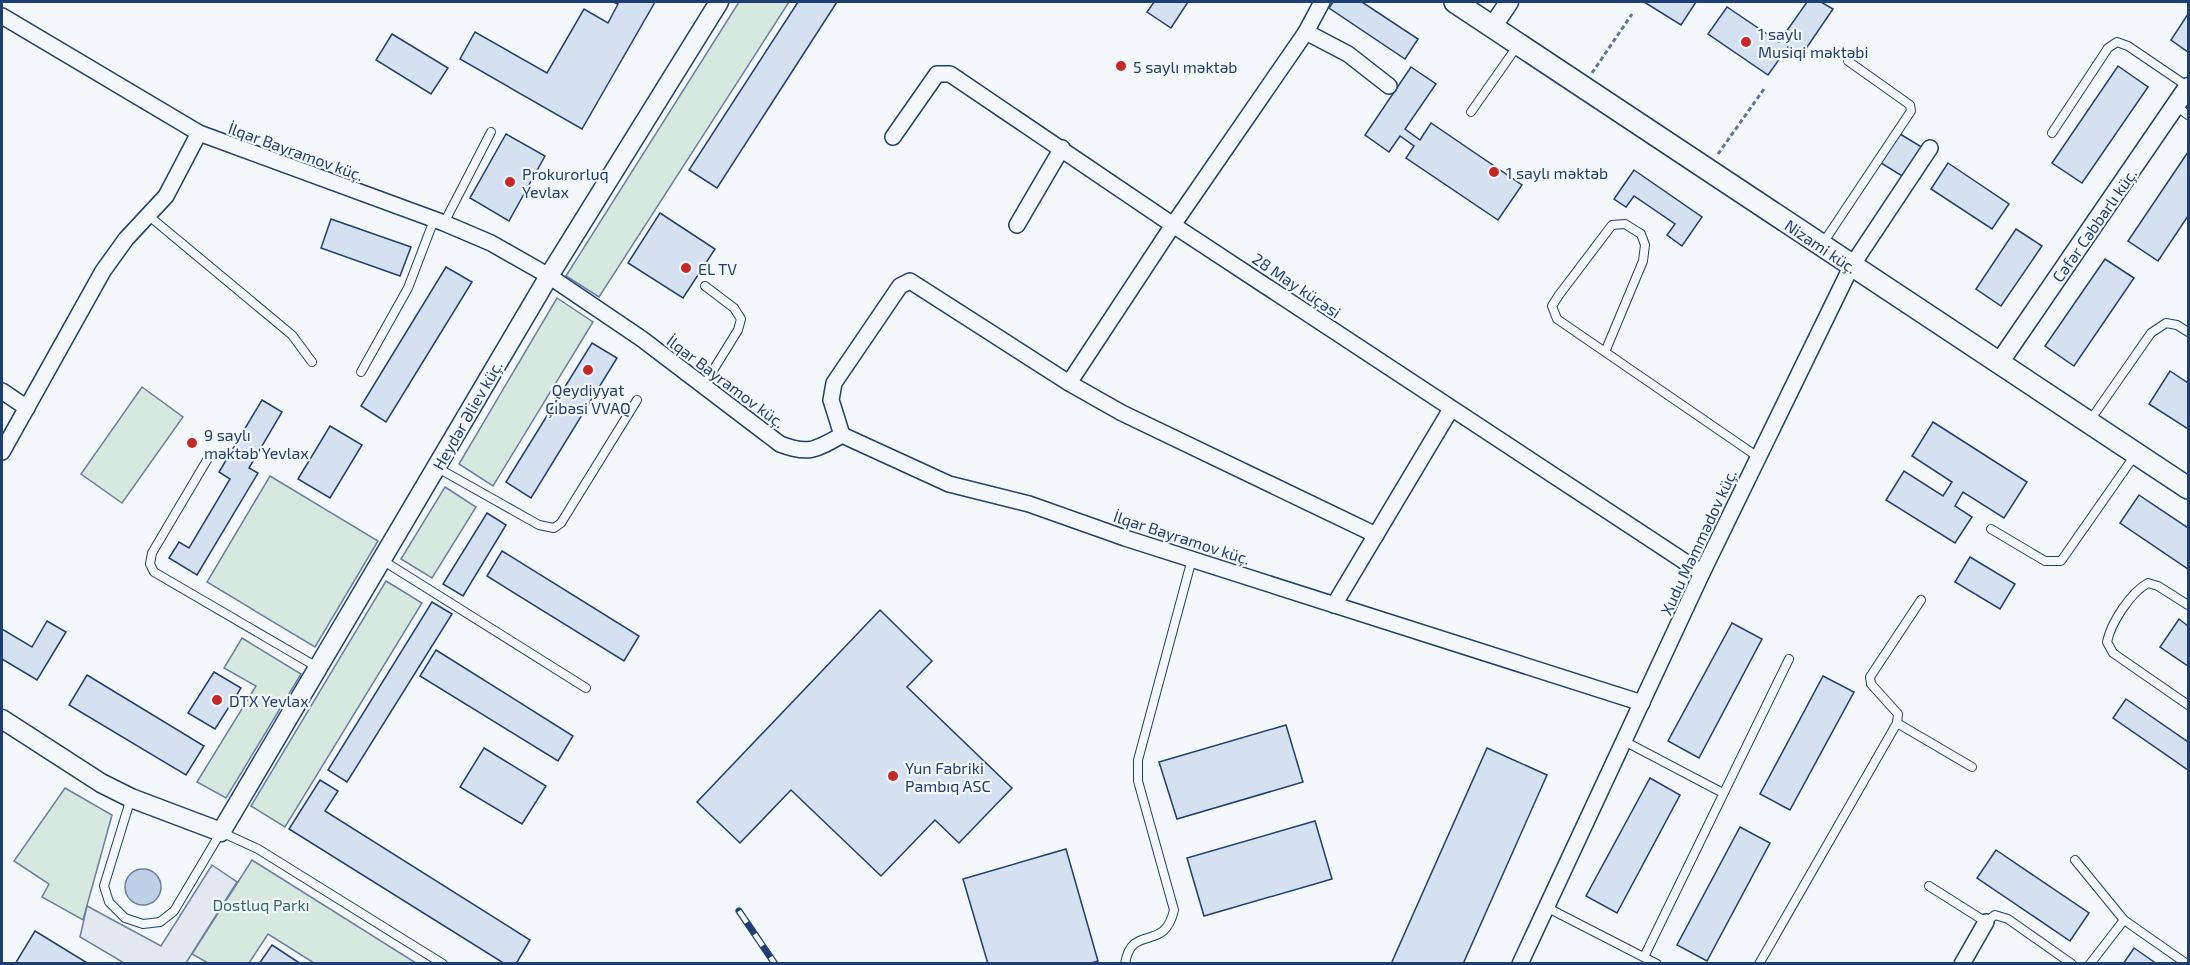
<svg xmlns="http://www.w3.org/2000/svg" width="2190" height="965" font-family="'Exo 2',sans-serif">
<rect width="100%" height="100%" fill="#f4f7fb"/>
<g fill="#d7e8df" stroke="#687fa3" stroke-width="1.5">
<path d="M739 2H789L599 297 566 276Z"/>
<path d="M557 298 593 322 493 486 459 464Z"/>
<path d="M142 387 183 417 122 503 81 474Z"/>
<path d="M270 476 378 541 315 647 207 582Z"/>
<path d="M445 487 476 507 432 578 401 559Z"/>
<path d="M386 581 422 603 285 827 251 806Z"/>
<path d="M242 638 301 674 226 798 197 782 256 686 224 668Z"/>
<path d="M65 788 112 815 83 920 42 897 49 884 14 861Z"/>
<path d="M252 860 416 963H314L268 934 249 963H208L192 954Z"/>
</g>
<path fill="#e3e8f0" stroke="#687fa3" stroke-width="1.5" d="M212 865 237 882 186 963H124L80 937 87 906 161 946Z"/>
<circle fill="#bed0e5" stroke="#687fa3" stroke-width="1.5" cx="143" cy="887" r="18"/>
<g fill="#d5e0f0" stroke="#1d3f73" stroke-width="1.5">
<path d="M613 2H655L582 129 460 59 475 32 547 73 584 9 608 23 618 4Z"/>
<path d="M798 2H837L717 188 689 170Z"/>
<path d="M1154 2H1188L1171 28 1147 12Z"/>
<path d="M1333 2H1362L1418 39 1405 59 1329 8Z"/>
<path d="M1644 2H1696L1681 25Z"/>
<path d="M1807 2H1821L1833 9 1801 56 1788 47 1768 75 1708 34 1727 7 1779 42Z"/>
<path d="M2188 14V52L2171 40Z"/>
<path d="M392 34 448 68 431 94 376 60Z"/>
<path d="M2118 66 2148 87 2082 183 2052 163Z"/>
<path d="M1411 67 1436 84 1405 129 1420 140 1431 123 1522 185 1498 220 1406 158 1414 146 1400 136 1389 152 1365 135Z"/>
<path d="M506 134 545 156 509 221 470 198Z"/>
<path d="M1900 134 1925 149 1907 179 1881 163Z"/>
<path d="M2188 152V216L2158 261 2128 241Z"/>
<path d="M1948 163 2009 204 1992 229 1931 189Z"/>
<path d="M1634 170 1702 217 1682 246 1667 235 1675 224 1634 196 1626 207 1614 199Z"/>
<path d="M660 213 715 249 683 298 628 263Z"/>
<path d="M331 219 411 247 400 276 321 248Z"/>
<path d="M2016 229 2042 246 2001 306 1976 289Z"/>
<path d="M2105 259 2134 278 2074 366 2045 346Z"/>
<path d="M446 267 472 282 386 422 361 406Z"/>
<path d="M592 343 617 358 531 498 506 482Z"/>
<path d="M2170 371 2188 383V429L2149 404Z"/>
<path d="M262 400 282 412 249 468 258 473 197 575 169 558 179 542 189 548 230 479 219 472Z"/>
<path d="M1933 422 2027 482 2004 518 1963 492 1955 506 1972 517 1955 543 1886 500 1904 471 1943 496 1952 482 1912 456Z"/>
<path d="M330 426 362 445 330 498 298 479Z"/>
<path d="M2139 495 2188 528V569L2120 523Z"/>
<path d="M487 513 506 525 463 596 443 584Z"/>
<path d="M502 551 639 636 624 661 487 576Z"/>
<path d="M1970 557 2015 584 2000 609 1955 582Z"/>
<path d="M432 602 452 614 347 782 328 770Z"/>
<path d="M880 610 932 661 907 687 1012 788 959 843 935 820 881 876 791 790 740 843 697 802Z"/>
<path d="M2179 619 2188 626V666L2160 647Z"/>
<path d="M47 621 66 632 37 680 2 659V629L32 647Z"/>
<path d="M1732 623 1762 639 1699 758 1668 741Z"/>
<path d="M436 650 573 736 558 761 420 676Z"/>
<path d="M214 672 241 688 215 729 188 713Z"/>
<path d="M87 675 204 746 186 775 69 705Z"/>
<path d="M1823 676 1854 692 1790 810 1760 794Z"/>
<path d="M2126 699 2188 742V770L2113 718Z"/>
<path d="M1286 725 1303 782 1177 819 1159 762Z"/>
<path d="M484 748 546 786 522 824 460 787Z"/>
<path d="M1487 748 1547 775 1463 964H1391Z"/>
<path d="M1650 778 1680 795 1617 913 1586 896Z"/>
<path d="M320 780 338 791 325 811 530 940 516 964H505L289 829Z"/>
<path d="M1315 821 1332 879 1204 916 1187 858Z"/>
<path d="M1740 827 1770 843 1707 961 1677 945Z"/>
<path d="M1066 849 1098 961 1088 964H988L963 879Z"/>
<path d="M1996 850 2089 913 2070 941 1977 878Z"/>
<path d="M35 931 89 964H15Z"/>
<path d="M272 945 301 964H259Z"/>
<path d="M2134 948 2157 964H2123Z"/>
</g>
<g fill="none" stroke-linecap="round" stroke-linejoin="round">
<g stroke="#1d3f73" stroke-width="10">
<g id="service">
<path d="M2176 106 2188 115"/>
<path d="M1471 112 1518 45"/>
<path d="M2052 133 2108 48 2117 42 2128 46 2187 86"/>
<path d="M149 216 292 335 312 362"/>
<path d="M444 223 491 132"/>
<path d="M1823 243 1911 111 1910 105 1848 61"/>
<path d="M1605 352 1643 261 1645 245 1641 234 1625 224 1612 225 1559 295 1552 306 1557 319 1758 457"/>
<path d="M361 372 408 288 434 220"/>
<path d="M704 385 738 330 741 319 734 308 705 286"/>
<path d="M2089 422 2151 333 2166 323 2177 325 2188 332"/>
<path d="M207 460 152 553 150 564 154 572 317 667"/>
<path d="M436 467 539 525 554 528 561 523 637 400"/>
<path d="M1991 529 2045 561H2061L2135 455"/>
<path d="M382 560 586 688"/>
<path d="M2188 605 2158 586 2148 583C2130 593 2111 623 2107 642L2113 653 2188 705"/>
<path d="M1897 723 1972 767"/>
<path d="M1624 741 1723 793"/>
<path d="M131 798 104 886 109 902 125 918 143 924 160 922 174 911 221 832 258 849 443 964"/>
<path d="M2075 860 2124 920 2187 964"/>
<path d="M1929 886 1986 922 1995 915 2008 919 2072 964"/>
<path d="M1546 907 1657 964"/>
<path d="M1644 957 1789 659"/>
<path d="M1125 964C1132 922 1164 954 1174 910L1138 781V760L1192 559"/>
<path d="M1759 964 1897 723 1898 714 1871 684 1870 677 1921 600"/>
<path d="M2090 964 2124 920"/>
</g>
</g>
<g stroke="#1d3f73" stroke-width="18">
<g id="minor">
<path d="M2 16 199 133 444 223 491 243 549 276 642 339 780 444C808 455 816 450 842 435L949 484 1029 504 1125 538 1642 703"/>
<path d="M1306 32 1322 2"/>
<path d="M893 137 937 74H950L1173 225 1702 573"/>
<path d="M1017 225 1062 148"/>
<path d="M1069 383 1173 225 1306 32 1348 54 1389 86"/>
<path d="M2 391 27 408"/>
<path d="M842 435 831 400 834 383 900 286 910 281 1069 383 1122 413 1376 535"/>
<path d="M2 452 103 271 126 239 166 196 199 133"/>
<path d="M1334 605 1451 409"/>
<path d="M1520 964 1702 573 1851 267 1930 148"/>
<path d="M1962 964 1986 922"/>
</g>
</g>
<g stroke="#1d3f73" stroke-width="21">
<g id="tertiary">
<path d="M1493 26 1509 2"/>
<path d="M1999 363 2188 87"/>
<path d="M2 719 101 783 131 798 221 832 549 276 719 2"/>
</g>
</g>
<g stroke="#1d3f73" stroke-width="24">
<path id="secondary" d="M1455 2 2188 488"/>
</g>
<g stroke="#5e769c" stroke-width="3" stroke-dasharray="4.5 3" stroke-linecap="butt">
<path d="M1592 73 1632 14"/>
<path d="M1718 154 1764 89"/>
</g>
<use href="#service" stroke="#f4f7fb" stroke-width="8"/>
<use href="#minor" stroke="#f4f7fb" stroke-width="15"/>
<use href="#tertiary" stroke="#f4f7fb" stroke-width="18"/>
<use href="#secondary" stroke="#f4f7fb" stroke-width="21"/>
<g stroke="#1d3f73" stroke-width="7">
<path id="rail" d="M739 911 775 964"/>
</g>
<use href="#rail" stroke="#f4f7fb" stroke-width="4.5" stroke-dasharray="14" stroke-linecap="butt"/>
</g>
<g fill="#c62828" stroke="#f4f7fb" stroke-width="2">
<circle cx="1746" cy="42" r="6"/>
<circle cx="1121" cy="66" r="6"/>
<circle cx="1494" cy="172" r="6"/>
<circle cx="510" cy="182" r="6"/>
<circle cx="686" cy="268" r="6"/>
<circle cx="588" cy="370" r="6"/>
<circle cx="192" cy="443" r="6"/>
<circle cx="217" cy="700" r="6"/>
<circle cx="893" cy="776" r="6"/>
</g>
<g text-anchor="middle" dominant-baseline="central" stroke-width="4.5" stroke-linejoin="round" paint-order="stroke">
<g font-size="16" fill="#1d3f73" stroke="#f4f7fb" text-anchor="start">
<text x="1758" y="33">1 saylı<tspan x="1758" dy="18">Musiqi məktəbi</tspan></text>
<text x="1133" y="66">5 saylı məktəb</text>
<text x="1506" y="172">1 saylı məktəb</text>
<text x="522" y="173">Prokurorluq<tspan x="522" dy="18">Yevlax</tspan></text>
<text x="698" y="268">EL TV</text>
<text x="588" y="389" text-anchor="middle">Qeydiyyat<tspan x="588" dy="18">Çıbəsi VVAQ</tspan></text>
<text x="204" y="434">9 saylı<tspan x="204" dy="18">məktəb Yevlax</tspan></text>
<text x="229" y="700">DTX Yevlax</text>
<text x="905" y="767">Yun Fabriki<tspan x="905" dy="18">Pambıq ASC</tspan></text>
</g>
<g font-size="16" fill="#1d3f73" stroke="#f4f7fb">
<text transform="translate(296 151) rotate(20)">İlqar Bayramov küç.</text>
<text transform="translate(2094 225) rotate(-55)">Cəfər Cəbbarlı küç.</text>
<text transform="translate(1821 246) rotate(34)">Nizami küç.</text>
<text transform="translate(1297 285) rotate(34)">28 May küçəsi</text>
<text transform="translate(726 381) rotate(37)">İlqar Bayramov küç.</text>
<text transform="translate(467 415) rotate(-60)">Heydər Əliev küç.</text>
<text transform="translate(1182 537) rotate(18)">İlqar Bayramov küç.</text>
<text transform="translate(1698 542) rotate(-65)">Xudu Məmmədov küç.</text>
</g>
<g font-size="16" fill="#2c6c60" stroke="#f4f7fb">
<text x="261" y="904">Dostluq Parkı</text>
</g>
</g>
<rect width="2190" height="965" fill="none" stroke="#1d3f73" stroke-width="6"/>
</svg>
